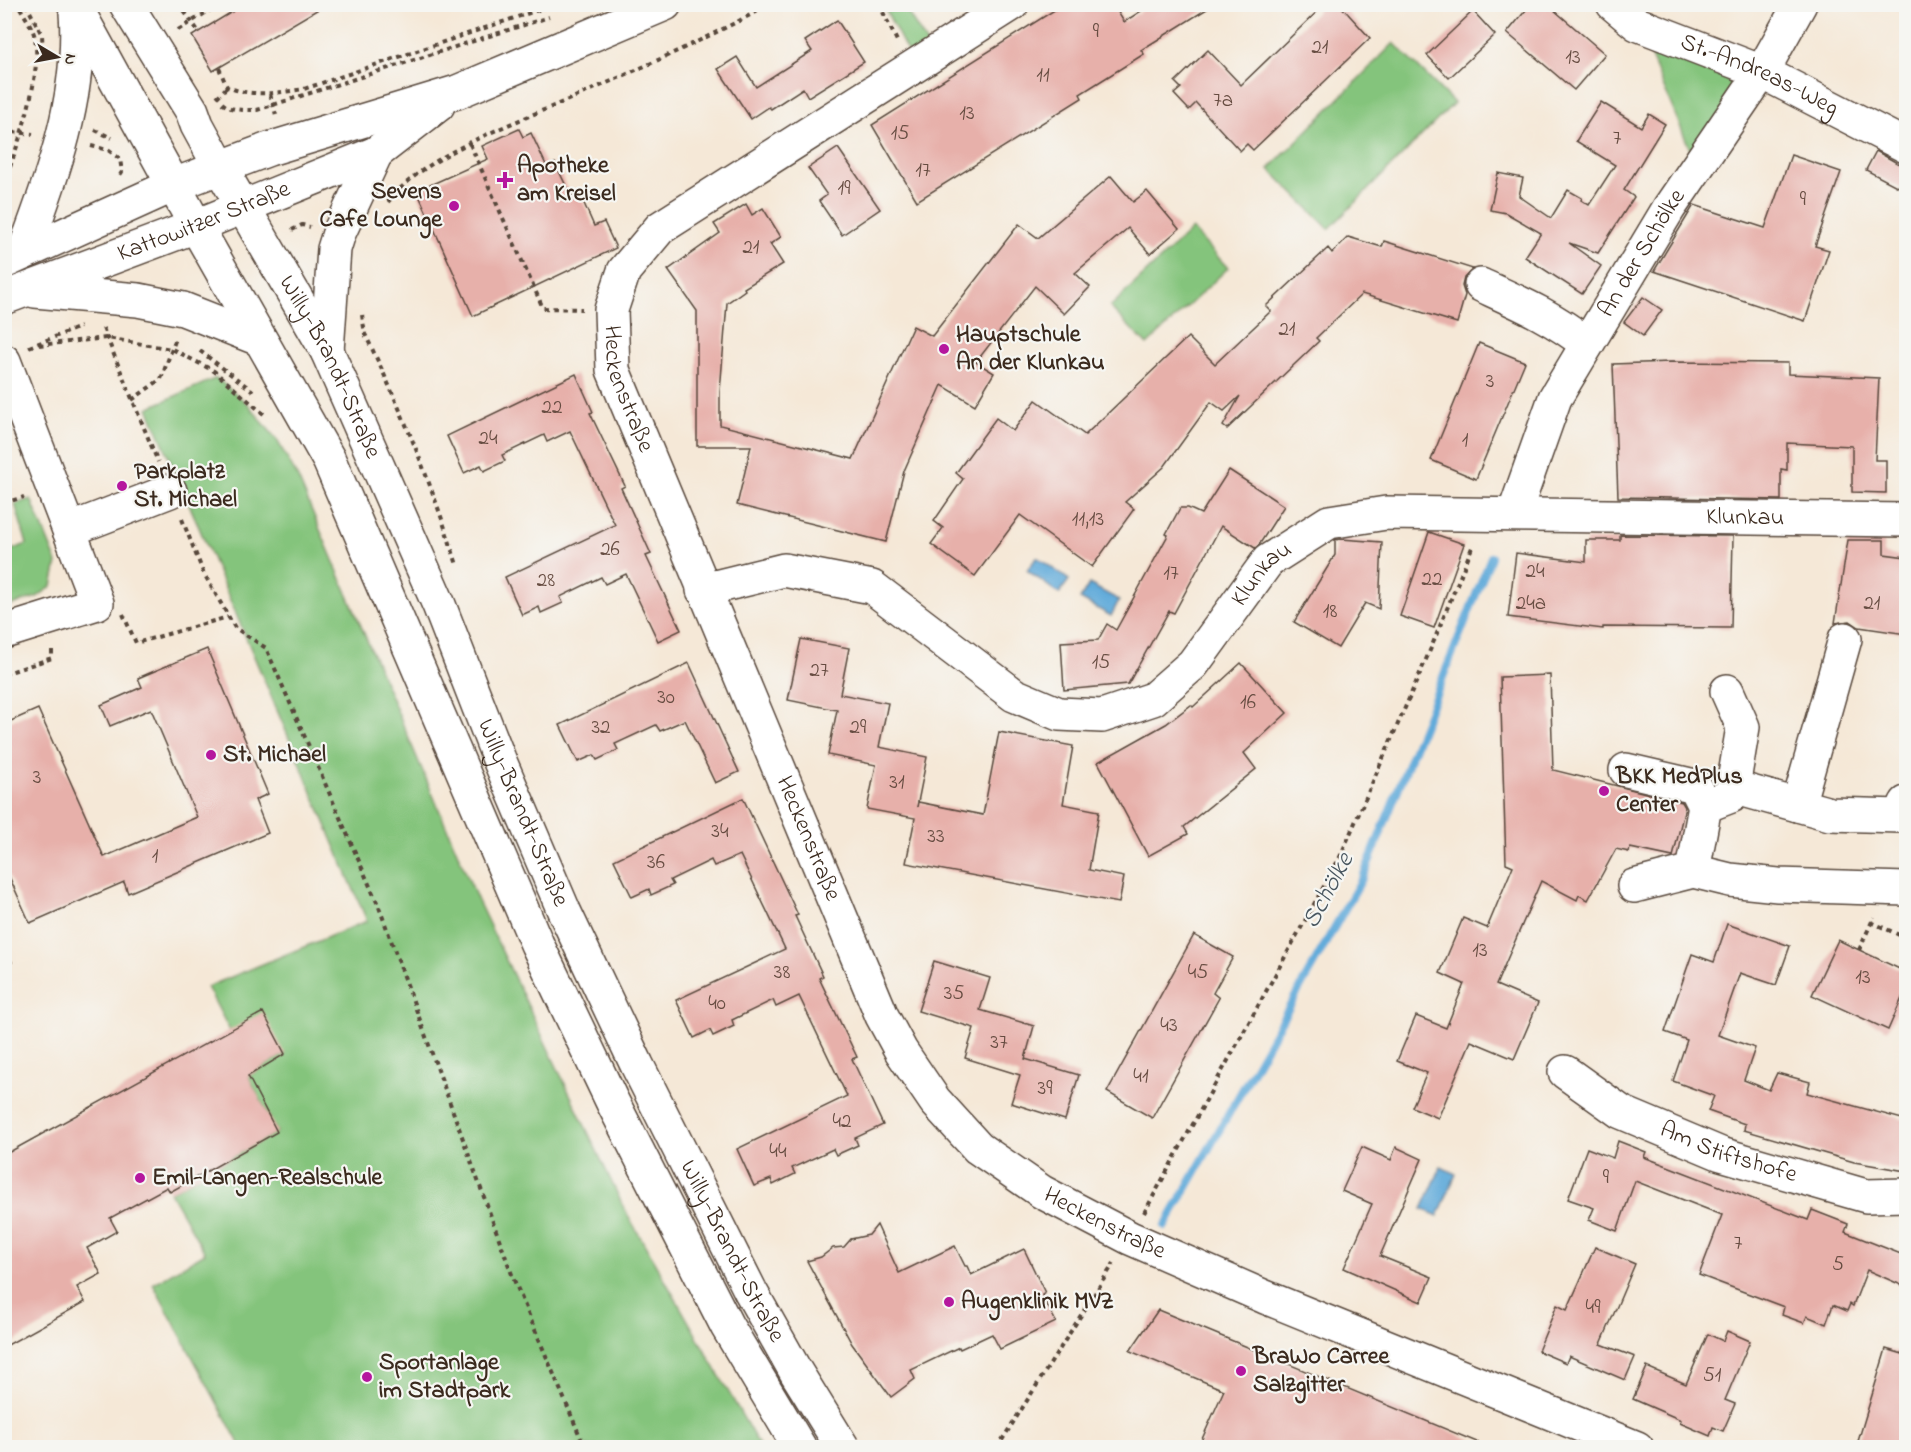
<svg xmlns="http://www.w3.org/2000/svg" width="1911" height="1452" font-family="'Indie Flower',sans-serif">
<rect width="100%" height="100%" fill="#f6f6f2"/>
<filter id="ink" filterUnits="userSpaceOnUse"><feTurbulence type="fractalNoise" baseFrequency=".0167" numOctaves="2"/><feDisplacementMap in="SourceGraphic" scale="12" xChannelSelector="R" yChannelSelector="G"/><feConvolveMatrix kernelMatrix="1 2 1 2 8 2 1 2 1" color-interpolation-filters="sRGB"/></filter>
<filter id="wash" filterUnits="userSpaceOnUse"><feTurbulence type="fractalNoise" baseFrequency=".008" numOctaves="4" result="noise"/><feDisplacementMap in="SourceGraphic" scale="24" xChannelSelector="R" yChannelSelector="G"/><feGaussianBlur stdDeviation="1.35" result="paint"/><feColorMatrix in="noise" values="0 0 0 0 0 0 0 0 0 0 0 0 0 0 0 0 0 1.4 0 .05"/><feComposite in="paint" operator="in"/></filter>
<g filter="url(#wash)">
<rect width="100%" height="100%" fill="#f5e8d7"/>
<g fill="#84c47c" stroke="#60774d" stroke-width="1.5">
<path d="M883 5H903L929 47 911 59Z"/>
<path d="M1637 24 1762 72 1697 166Z"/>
<path d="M1394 43 1454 103 1329 229 1269 169Z"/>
<path d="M1192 229 1228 268 1147 345 1110 307Z"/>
<path d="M216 378 248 404 277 440 298 478 478 901 625 1210 760 1447H241L153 1284 205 1253 170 1192 277 1132 248 1076 285 1054 230 1031 207 987 367 921 148 408Z"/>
<path d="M31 499 57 563 52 586 37 597 5 607V552L27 544 15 504Z"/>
</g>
<g fill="#62abda" stroke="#4e6a7c" stroke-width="1.5">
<path d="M1037 557 1069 580 1059 594 1027 570Z"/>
<path d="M1089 584 1119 600 1111 616 1080 599Z"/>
<path d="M1441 1167 1456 1174 1438 1216 1422 1209Z"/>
</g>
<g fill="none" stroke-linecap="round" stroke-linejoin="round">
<path stroke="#62abda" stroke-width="8" d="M1165 1226 1363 877 1491 557"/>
</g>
<g id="blocks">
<g fill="#e7b0aa">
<path d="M245 4H327L213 71 192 36Z"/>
<path d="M1064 4H1113L1124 22 1152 4H1215L1141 50 1144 54 1080 94 1082 98 917 201 872 125Z"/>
<path d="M1325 4H1339L1370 38 1253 150 1247 144 1240 151 1196 103 1189 110 1174 94 1181 88 1175 82 1208 50 1241 85Z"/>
<path d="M1531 4H1547L1605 54 1574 90 1507 33Z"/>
<path d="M1473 11 1495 35 1449 78 1427 55Z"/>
<path d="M837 20 864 62 808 97 803 88 771 109 769 107 751 119 718 69 737 57 756 87 812 51 805 41Z"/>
<path d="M1601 102 1641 127 1649 114 1665 124 1624 190 1634 197 1598 253 1569 243 1601 266 1582 294 1525 257 1541 233 1506 213 1490 210 1498 173 1523 178 1519 196 1551 218 1568 190 1582 198 1581 200 1589 205 1615 165 1576 141Z"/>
<path d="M519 129 523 137 531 133 547 167 555 163 571 196 579 192 594 226 604 222 616 248 473 316 417 191 488 159 482 146Z"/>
<path d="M838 148 880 209 842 235 819 201 827 195 808 168Z"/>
<path d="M1876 151 1897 163 1906 165V191L1866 170Z"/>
<path d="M1791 155 1841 172 1815 246 1829 250 1805 321 1654 271 1694 205 1765 228Z"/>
<path d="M1111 176 1133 202 1147 191 1179 229 1150 254 1128 228 1075 273 1090 287 1064 314 1035 286 976 362 994 373 975 405 942 385 904 471 886 542 737 505 751 446H697V311L668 270 720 233 714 224 746 204 752 215 763 208 781 237 770 244 783 264 744 288 745 290 727 303 720 392V425L853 459 913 326 932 336 1019 224 1038 238Z"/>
<path d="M1348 237 1382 247 1384 241 1473 269 1464 278 1462 286 1465 295 1457 323 1362 294 1316 338 1319 341 1227 429 1223 426 1240 396 1224 411 1211 402 1164 467 1125 502 1134 509 1092 567 1020 515 975 576 931 544 943 528 934 521 963 479 956 473 996 418 1013 431 1036 400 1085 435 1188 337 1215 364 1271 311 1266 306 1328 248 1332 253Z"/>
<path d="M1643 297 1662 310 1643 336 1624 322Z"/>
<path d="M1479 343 1525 362 1476 479 1431 460Z"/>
<path d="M1671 362 1788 363V374L1879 378 1875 460H1886V493L1852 492V446L1787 443V470L1781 469V500L1618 497 1613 364Z"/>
<path d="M576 374 593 412 590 413 625 486 621 488 651 554 646 556 681 630 658 641 626 574 605 584 601 577 560 597 563 603 541 613 539 607 522 615 505 577 615 525 570 431 547 442 544 435 502 455 505 461 484 471 481 465 464 473 447 436Z"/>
<path d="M1229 470 1284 506 1259 545 1255 548 1221 526 1174 613 1169 611 1128 684 1064 690 1061 642 1098 640 1107 624 1116 630 1168 535 1166 534 1180 508H1188L1201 514Z"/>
<path d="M1429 532 1464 544 1434 628 1400 616Z"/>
<path d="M1620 535 1733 536 1731 628 1603 627V629L1508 617 1516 553 1586 562V540H1620Z"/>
<path d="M1341 539 1382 542 1379 609 1365 603 1338 648 1294 622 1335 555V540Z"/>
<path d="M1848 540H1884V554L1906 557V634L1859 627 1850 621 1835 623Z"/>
<path d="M801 639 849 648 840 694 888 703 879 747 927 757 917 807 918 802 983 815 999 732 1073 746 1063 804 1099 811 1089 870 1124 877 1119 903 906 863 915 818 867 809 876 765 828 755 837 710 788 700Z"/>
<path d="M207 649 268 794 255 800 268 833 128 893 124 882 30 923 4 865V724L38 709 104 857 197 817 151 709 110 726 101 705 142 687 138 678Z"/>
<path d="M689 663 739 772 715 783 685 720 660 731 656 725 615 744 618 750 597 760 594 755 578 762 560 725Z"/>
<path d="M1241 663 1287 713 1244 753 1256 769 1184 827 1188 834 1148 856 1098 762 1166 724 1191 705 1193 707Z"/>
<path d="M1550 675 1553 770 1682 802 1685 807 1673 857 1630 848 1629 852 1616 849 1588 900 1579 895 1577 900 1541 881 1496 985 1538 1003 1514 1059 1471 1041 1438 1118 1412 1107 1427 1073 1397 1061 1416 1016 1446 1028 1464 984 1440 973 1463 918 1487 928 1513 866 1506 863 1500 677Z"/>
<path d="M743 798 798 915 795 916 823 976 819 978 857 1057 852 1059 883 1125 855 1138 858 1145 836 1155 833 1149 792 1168 795 1174 773 1185 771 1179 754 1186 737 1149 847 1096 799 996 776 1007 773 1000 732 1020 734 1026 713 1036 710 1030 694 1038 676 1000 785 949 740 855 714 866 711 860 670 880 673 885 651 895 649 889 632 897 614 860Z"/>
<path d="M1727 924 1790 946 1776 985 1740 973 1718 1035 1755 1048 1744 1080 1769 1090 1777 1073 1810 1082 1807 1093 1906 1120V1171L1854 1162 1744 1130 1745 1124 1708 1111 1714 1096 1673 1081 1687 1040 1665 1032 1692 954 1714 962Z"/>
<path d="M1194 935 1233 957 1213 993 1219 998 1152 1118 1107 1092Z"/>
<path d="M1838 940 1906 972V989L1888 1030 1812 995Z"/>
<path d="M934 961 990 978 980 1010 1034 1026 1025 1059 1079 1075 1065 1120 1011 1103 1020 1075 965 1058 974 1028 918 1011Z"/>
<path d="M263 1012 285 1054 248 1076 277 1132 170 1192 167 1187 110 1218 117 1231 87 1248 101 1274 77 1287 85 1302 4 1347V1155Z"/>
<path d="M1618 1141 1646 1152 1644 1157 1808 1220 1812 1210 1848 1224 1845 1232 1906 1256V1287L1867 1270 1853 1306 1850 1304 1847 1311 1833 1305 1826 1324 1807 1316 1804 1323 1782 1315 1784 1307 1699 1275 1722 1215 1635 1181 1617 1231 1589 1220 1594 1208 1568 1199 1587 1148 1613 1158Z"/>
<path d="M1362 1147 1391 1160 1396 1147 1422 1159 1380 1256 1432 1277 1421 1302 1344 1268 1372 1204 1342 1191Z"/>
<path d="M877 1225 899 1273 955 1246 965 1266H967L971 1275 1024 1249 1045 1293 1042 1295 1056 1322 1000 1349 992 1334 960 1349 959 1347 911 1370 915 1379 891 1397 852 1344 807 1261 821 1257 833 1248 844 1247 851 1239 869 1235Z"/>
<path d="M1595 1247 1635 1264 1601 1344 1635 1357 1625 1380 1569 1356 1566 1363 1538 1351 1557 1305 1567 1310Z"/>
<path d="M1158 1310 1489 1447V1448H1198L1224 1390 1130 1351Z"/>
<path d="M1727 1331 1750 1341 1725 1400 1735 1404 1723 1431 1713 1427 1710 1436 1680 1423 1681 1420 1633 1399 1647 1367 1686 1384 1708 1334 1723 1341Z"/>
<path d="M1886 1349 1906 1355V1436L1903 1448H1856Z"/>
</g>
</g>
</g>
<g filter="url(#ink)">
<use href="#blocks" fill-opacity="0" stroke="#57463a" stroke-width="1.5"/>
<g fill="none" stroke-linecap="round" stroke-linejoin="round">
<g stroke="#57463a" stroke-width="36">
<g id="minor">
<path d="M74 4 196 226 329 460 537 944 612 1101 727 1326 800 1448"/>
<path id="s1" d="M126 4 192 111 197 125 221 169 327 351 439 605 499 759 564 911 637 1065 751 1292 796 1372 843 1448"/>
<path id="s2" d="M1012 4 660 228 624 271 611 310 613 370 882 1016 901 1051 935 1101 978 1148 1042 1192 1130 1238 1265 1297 1637 1448"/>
<path id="s3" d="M1613 4 1637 24 1762 72 1906 146"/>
<path d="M24 252C53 175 82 96 76 12"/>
<path d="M4 262 174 185 269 149 457 92 665 4"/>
<path d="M1481 285C1520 303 1553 317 1587 344"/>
<path d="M35 291 138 300 183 309 259 339"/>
<path id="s4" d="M4 298 196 226 376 153 438 105"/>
<path d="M327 351 334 249 339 233 376 153"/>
<path d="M4 361 97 603 4 632"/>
<path id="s5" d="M1514 514 1555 398 1669 208 1762 72 1800 4"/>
<path d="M69 530 170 491"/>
<path id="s6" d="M703 590 784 570 872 587 1014 695 1059 714 1102 716 1153 699 1193 664 1268 561 1329 522 1386 513 1906 520"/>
<path d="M1626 770 1695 786 1705 806"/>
<path d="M1733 787 1830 814 1900 816 1906 803"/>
<path d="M1798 805 1845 639"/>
<path d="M1693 871 1705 806 1731 796 1733 787 1743 727 1727 691"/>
<path d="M1634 886 1693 871 1730 880 1778 885 1906 889"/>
<path id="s7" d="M1565 1072 1621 1112 1721 1154 1866 1196 1906 1195"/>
</g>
</g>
<g stroke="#57463a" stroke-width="4" stroke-dasharray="4.5 4.5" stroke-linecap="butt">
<path d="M26 4 42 35 43 53"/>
<path d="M179 4 199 32"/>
<path d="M879 4 897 41"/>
<path d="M178 30 220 4"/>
<path d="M219 68 227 87C252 97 278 93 304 89L556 4"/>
<path d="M270 94 276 115"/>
<path d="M217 97 227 87"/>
<path d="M222 103C231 111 245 110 257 110L549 17"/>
<path d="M95 130 112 138"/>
<path d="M4 131 33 134"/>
<path d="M470 144 543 308 582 309"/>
<path d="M91 146 108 150 120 159 122 172 120 175"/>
<path d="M4 184C18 144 42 79 35 38 33 27 23 14 18 4"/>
<path d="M388 202C428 151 523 120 582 94 646 66 710 37 771 4"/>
<path d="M292 230 302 225 310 227"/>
<path d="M362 315 365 334C402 410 432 485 457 565"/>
<path d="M103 328 158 462"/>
<path d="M39 345 107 338 172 349 214 371 266 416"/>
<path d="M29 347 80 327"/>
<path d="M200 351 253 391"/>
<path d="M132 400 161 379 176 338"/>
<path d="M4 503 24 497"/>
<path d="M182 519 203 572 235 628 266 648 379 907 514 1280 585 1448"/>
<path d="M123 614 136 643 228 617"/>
<path d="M4 674 52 658V649"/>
<path d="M1871 922 1906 938"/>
<path d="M4 942 12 966"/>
<path d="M1859 950 1874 917"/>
<path d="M1144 1213 1340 857 1431 648 1473 545"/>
<path d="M997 1448 1114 1263"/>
</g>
<use href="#minor" stroke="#fff" stroke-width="33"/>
</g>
</g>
<g fill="#b5179e" stroke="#f6f6f2" stroke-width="2">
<path d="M502 171h6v6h6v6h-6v6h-6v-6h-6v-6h6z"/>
<circle cx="454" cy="206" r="6"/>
<circle cx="944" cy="349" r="6"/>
<circle cx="122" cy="486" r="6"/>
<circle cx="211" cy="755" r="6"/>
<circle cx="1604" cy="791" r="6"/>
<circle cx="140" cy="1178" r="6"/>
<circle cx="949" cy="1302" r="6"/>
<circle cx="1241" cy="1371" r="6"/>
<circle cx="367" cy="1377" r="6"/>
</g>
<g text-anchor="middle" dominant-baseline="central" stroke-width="4.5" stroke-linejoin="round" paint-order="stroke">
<g font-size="21" fill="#664c41">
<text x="1096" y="32">9</text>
<text x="1320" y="48">21</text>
<text x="1573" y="58">13</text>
<text x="1043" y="76">11</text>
<text x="1223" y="101">7a</text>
<text x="967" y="114">13</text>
<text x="900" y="134">15</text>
<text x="1617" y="139">7</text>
<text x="923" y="171">17</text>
<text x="844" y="189">19</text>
<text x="1803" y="200">9</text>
<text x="751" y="248">21</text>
<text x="1287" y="330">21</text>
<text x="1490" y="382">3</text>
<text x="552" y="408">22</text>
<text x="488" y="439">24</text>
<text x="1465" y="441">1</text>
<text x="1088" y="520">11,13</text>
<text x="610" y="550">26</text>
<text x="1535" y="572">24</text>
<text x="1171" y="574">17</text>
<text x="1432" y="580">22</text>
<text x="546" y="581">28</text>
<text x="1531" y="604">24a</text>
<text x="1872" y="604">21</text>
<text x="1330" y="612">18</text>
<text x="1101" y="663">15</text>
<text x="819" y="671">27</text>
<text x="666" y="698">30</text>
<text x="1248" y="703">16</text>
<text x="601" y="728">32</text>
<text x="858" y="728">29</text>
<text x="37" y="778">3</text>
<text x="897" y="783">31</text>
<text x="720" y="832">34</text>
<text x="936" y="837">33</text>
<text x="155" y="857">1</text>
<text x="656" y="863">36</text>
<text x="1480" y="951">13</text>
<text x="782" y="973">38</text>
<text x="1198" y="973">45</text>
<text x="1863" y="978">13</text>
<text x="954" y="994">35</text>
<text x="717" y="1004">40</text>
<text x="1169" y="1026">43</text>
<text x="999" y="1043">37</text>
<text x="1141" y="1077">41</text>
<text x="1045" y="1089">39</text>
<text x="842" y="1122">42</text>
<text x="778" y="1152">44</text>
<text x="1606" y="1178">9</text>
<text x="1738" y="1244">7</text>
<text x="1838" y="1265">5</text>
<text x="1593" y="1308">49</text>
<text x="1712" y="1376">51</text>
</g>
<g font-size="24" fill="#3b2a1e" stroke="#f6f6f2">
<text stroke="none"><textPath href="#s3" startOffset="164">St.-Andreas-Weg</textPath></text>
<text stroke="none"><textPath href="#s4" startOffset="214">Kattowitzer Straße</textPath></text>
<text stroke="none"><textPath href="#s5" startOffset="292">An der Schölke</textPath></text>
<text stroke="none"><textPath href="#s1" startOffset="417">Willy-Brandt-Straße</textPath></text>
<text stroke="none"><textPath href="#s2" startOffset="596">Heckenstraße</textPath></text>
<text stroke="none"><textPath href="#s6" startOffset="1167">Klunkau</textPath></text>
<text stroke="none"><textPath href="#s6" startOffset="664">Klunkau</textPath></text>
<text stroke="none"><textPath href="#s1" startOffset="903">Willy-Brandt-Straße</textPath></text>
<text stroke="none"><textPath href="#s2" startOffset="1082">Heckenstraße</textPath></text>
<text stroke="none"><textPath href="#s7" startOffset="184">Am Stiftshofe</textPath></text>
<text stroke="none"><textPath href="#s2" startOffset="1586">Heckenstraße</textPath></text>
<text stroke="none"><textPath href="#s1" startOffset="1389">Willy-Brandt-Straße</textPath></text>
</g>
<g font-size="24" font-weight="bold" fill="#3b2a1e" stroke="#f6f6f2" text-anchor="start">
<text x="517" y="166">Apotheke<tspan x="517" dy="28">am Kreisel</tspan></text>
<text x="442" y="192" text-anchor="end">Sevens<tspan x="442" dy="28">Cafe Lounge</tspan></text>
<text x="956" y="335">Hauptschule<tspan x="956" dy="28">An der Klunkau</tspan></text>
<text x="134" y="472">Parkplatz<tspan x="134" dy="28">St. Michael</tspan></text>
<text x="223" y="755">St. Michael</text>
<text x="1616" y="777">BKK MedPlus<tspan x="1616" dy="28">Center</tspan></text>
<text x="152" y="1178">Emil-Langen-Realschule</text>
<text x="961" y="1302">Augenklinik MVZ</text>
<text x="1253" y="1357">BraWo Carree<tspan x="1253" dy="28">Salzgitter</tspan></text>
<text x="379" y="1363">Sportanlage<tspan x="379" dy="28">im Stadtpark</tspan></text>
</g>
<g font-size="26" font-style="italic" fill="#495760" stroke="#f6f6f2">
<text transform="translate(1329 891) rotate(-62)">Schölke</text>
</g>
</g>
<rect width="1911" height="1452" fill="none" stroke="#f6f6f2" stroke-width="24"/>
<g transform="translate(57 57) rotate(100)" stroke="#f6f6f2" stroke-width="4.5" paint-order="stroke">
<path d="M0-4.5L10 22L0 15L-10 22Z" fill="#3b2a1e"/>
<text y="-9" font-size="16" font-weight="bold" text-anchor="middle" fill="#3b2a1e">N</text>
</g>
</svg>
